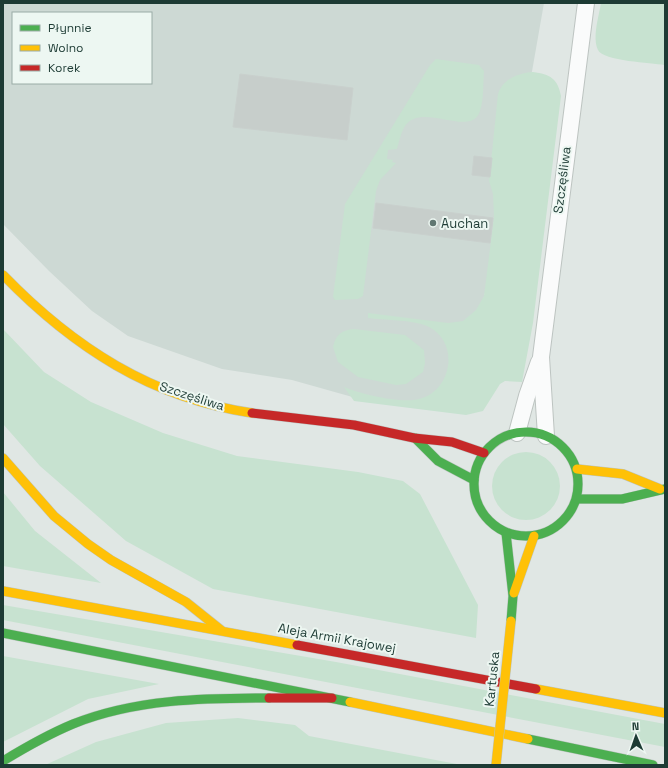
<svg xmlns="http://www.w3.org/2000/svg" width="668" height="768" font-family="'Space Grotesk',sans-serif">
<rect width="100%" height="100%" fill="#e0e7e4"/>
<path fill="#cdd9d4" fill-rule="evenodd" d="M3 3H544L514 174 457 407 356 398 292 380 222 369 128 336 92 311 49 271 3 224ZM13 13H151V83H13Z"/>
<g fill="#c7e2d0">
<path d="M601 3H665L664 65C652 63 603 61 598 50 592 37 599 16 601 3Z"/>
<path d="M436 59 479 65 484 71C483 83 484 99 480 111 471 139 422 101 405 126 401 132 399 142 397 149L388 150 387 159 393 160 392 162 396 163 380 180 376 191 363 296 358 299 335 300 333 297 345 204 430 65Z"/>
<path d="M533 72C550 74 558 79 561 96L533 323 522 382 505 381 500 384 483 411 466 415 354 401 344 387C360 394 402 404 419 399 452 391 460 343 429 327 417 320 383 320 368 318V313L448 323 463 321 476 310 484 296 494 217 493 194 489 181 498 94C503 79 518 73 533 72Z"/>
<path d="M3 329 44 372 91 402 163 433 237 456 358 472 403 481 420 494 478 605 476 638 213 589 126 541 40 466 3 424Z"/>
<path d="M354 329 405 335 424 350 425 363 423 372 406 384 396 385 358 377 338 362 333 347C336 334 342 330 354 329Z"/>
<circle cx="526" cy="486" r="34"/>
<path d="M3 492 35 531 101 583 3 566Z"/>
<path d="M3 605 336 662 665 724V747L3 620Z"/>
<path d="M3 656 159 684 88 699 3 742Z"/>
<path d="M238 718 295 725 309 736 462 765H45L96 742 166 723Z"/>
</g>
<g fill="#c7cecb" stroke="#c9d0cd">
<path d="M240 74 353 88 347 140 233 127Z"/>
<path d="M474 156 492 158 490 177 472 175Z"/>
<path d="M376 203 493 218 490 243 373 228Z"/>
</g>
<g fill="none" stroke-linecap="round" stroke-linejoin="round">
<g stroke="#bdc4c1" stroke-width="18">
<g id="street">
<path d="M517 433 527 396 539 362"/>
<path d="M546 436 541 357 586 3"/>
</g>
</g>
<g stroke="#bcc5c1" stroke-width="10">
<g id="fast">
<circle cx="526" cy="484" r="52"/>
<path d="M415 438 438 461 474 480"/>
<path d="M577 499H622L665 489"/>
<path d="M506 533 513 596 511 621"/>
<path d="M3 633 350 702"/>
<path d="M528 739 653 765"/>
<path d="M3 761C26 747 49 734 73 724 135 699 204 698 269 698"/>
</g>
</g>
<g stroke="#bcc5c1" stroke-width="10">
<g id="slow">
<path d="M3 275C73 347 151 398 252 413"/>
<path d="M3 458 54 516 88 544 111 560 186 602 221 630"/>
<path d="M577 469 623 474 660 489"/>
<path d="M3 591 297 645"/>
<path d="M514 593 534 536"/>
<path d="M536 689 665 713"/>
<path d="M350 702 528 739"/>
</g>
</g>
<g stroke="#bcc5c1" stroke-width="10">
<g id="jam">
<path d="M252 413 354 425 414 438 452 442 484 453"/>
<path d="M297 645 536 689"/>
<path d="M269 698H332"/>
</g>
</g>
<use href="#street" stroke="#fafbfb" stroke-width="16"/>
<use href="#fast" stroke="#4caf50" stroke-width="9"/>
<use href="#slow" stroke="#ffc107" stroke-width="9"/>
<use href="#jam" stroke="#c62828" stroke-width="9"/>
<g stroke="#bcc5c1" stroke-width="10" stroke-linecap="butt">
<path id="slow-bridge" d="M496 765 511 621"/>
</g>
<use href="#slow-bridge" stroke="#ffc107" stroke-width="9"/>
</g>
<circle fill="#617772" stroke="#edf7f2" stroke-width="1.5" cx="433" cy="223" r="4"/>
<g text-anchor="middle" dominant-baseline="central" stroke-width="4" stroke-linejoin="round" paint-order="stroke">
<g font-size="13" fill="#1d3b34" stroke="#edf7f2">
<text transform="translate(562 180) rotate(-83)">Szczęśliwa</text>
<text transform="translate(192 396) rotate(18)">Szczęśliwa</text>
<text transform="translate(337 638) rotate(10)">Aleja Armii Krajowej</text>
<text transform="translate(492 679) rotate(-84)">Kartuska</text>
</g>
<g font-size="13" fill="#1d3b34" stroke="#edf7f2" text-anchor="start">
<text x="441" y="223">Auchan</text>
</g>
</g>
<rect width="668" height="768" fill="none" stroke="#1d3b34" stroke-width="8"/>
<rect x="12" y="12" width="140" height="72" fill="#edf7f2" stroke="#9aaca6"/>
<rect x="20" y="25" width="20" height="6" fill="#4caf50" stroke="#9aaca6"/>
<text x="48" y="32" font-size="12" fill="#1d3b34">Płynnie</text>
<rect x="20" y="45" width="20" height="6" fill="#ffc107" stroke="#9aaca6"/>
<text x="48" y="52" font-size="12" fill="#1d3b34">Wolno</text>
<rect x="20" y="65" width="20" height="6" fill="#c62828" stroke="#9aaca6"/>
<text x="48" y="72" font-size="12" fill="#1d3b34">Korek</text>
<g transform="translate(636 736) rotate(358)" stroke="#edf7f2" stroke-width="3" paint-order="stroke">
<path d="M0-3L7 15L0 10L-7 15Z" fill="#1d3b34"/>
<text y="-6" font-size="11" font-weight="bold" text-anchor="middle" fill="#1d3b34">N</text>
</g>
</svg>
